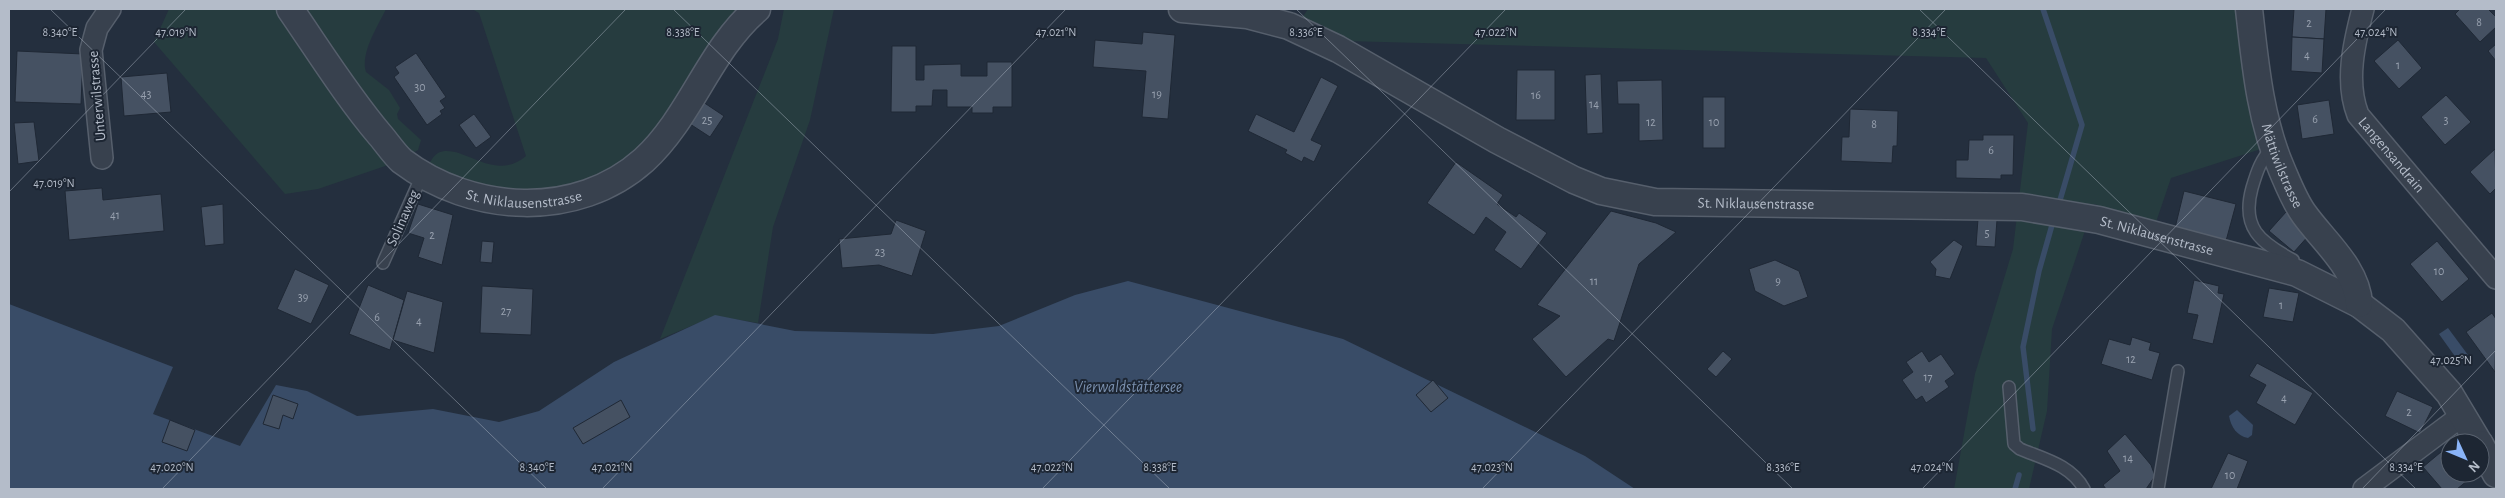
<svg xmlns="http://www.w3.org/2000/svg" width="2505" height="498" font-family="'Alegreya Sans',sans-serif">
<rect width="100%" height="100%" fill="#242f3e"/>
<g fill="#263c3f">
<path d="M169 9H280L391 164 318 189 285 194 154 42Z"/>
<path d="M298 9H386C378 26 360 53 366 72L389 90 400 108 397 114 398 119 421 140 418 150 409 155Z"/>
<path d="M472 9H742L640 154 569 191H478L428 165C431 161 434 155 438 153 462 142 493 184 526 156L479 13Z"/>
<path d="M784 9H834L810 120 773 227 758 323 715 316 660 339 778 39Z"/>
<path d="M1308 9H2239L2261 149 2171 178 2155 225 2094 204 2052 329 2047 411 2029 489H1954L1975 374 2013 249 2028 123 1986 58 1345 41 1322 25 1302 18Z"/>
</g>
<g fill="#394c67">
<path d="M1128 281 1343 339 1585 456 1635 489H9V304L173 367 153 414 240 446 276 385 307 391 357 416 433 409 499 422 539 411 614 362 715 315 795 331 933 334 999 326 1075 295Z"/>
<path d="M2448 328 2468 355 2459 362 2439 334Z"/>
<path d="M2237 410 2253 425 2252 435 2248 438C2237 436 2231 427 2229 416Z"/>
</g>
<g fill="none" stroke-linecap="round" stroke-linejoin="round">
<g stroke="#394c67" stroke-width="5.5">
<path d="M2043 9 2082 125 2058 207"/>
<path d="M2033 429 2023 347 2039 271 2054 218"/>
<path d="M2015 489 2019 475"/>
</g>
</g>
<g fill="#455162" stroke="#1f2835">
<path d="M2294 9H2326L2324 39 2292 37Z"/>
<path d="M2460 9H2488L2496 17V27L2480 42 2455 14Z"/>
<path d="M1143 32 1175 35 1168 119 1142 117 1146 71 1093 67 1095 40 1142 44Z"/>
<path d="M2292 37 2324 39 2322 73 2291 71Z"/>
<path d="M2398 40 2422 68 2399 89 2374 61Z"/>
<path d="M2496 44V61L2488 51Z"/>
<path d="M892 46H916V80H924V65L961 64V76H987V62H1012V107H993V113H972V107H947V90H933L932 106H916V112H891Z"/>
<path d="M17 51 83 54 81 104 15 102Z"/>
<path d="M416 53 446 97 440 101 445 108 440 111 442 114 427 125 394 77 399 73 395 67Z"/>
<path d="M1517 70H1555V120H1516Z"/>
<path d="M167 73 171 112 124 116 121 77Z"/>
<path d="M1601 74 1603 133 1587 134 1585 75Z"/>
<path d="M1321 77 1338 86 1311 140 1322 145 1314 162 1304 157 1302 162 1285 153 1287 150 1248 131 1256 114 1294 132Z"/>
<path d="M1662 80 1663 140 1639 141V104H1618L1617 81Z"/>
<path d="M2446 95 2471 122 2445 145 2421 117Z"/>
<rect x="1703" y="97" width="22" height="51"/>
<path d="M2329 100 2334 134 2302 139 2297 105Z"/>
<path d="M703 102 724 116 710 137 690 124Z"/>
<path d="M1850 109 1898 111 1897 146H1893L1892 163 1841 161 1842 137H1849Z"/>
<path d="M474 114 491 137 476 148 459 125Z"/>
<path d="M34 122 39 161 18 164 14 123Z"/>
<path d="M1983 135H2014L2013 175H2001V179L1956 178V160H1968L1969 140H1983Z"/>
<path d="M2495 149 2496 188 2490 194 2470 172Z"/>
<path d="M1456 162 1503 195 1497 204 1516 217 1519 213 1547 233 1521 269 1494 250 1506 232 1486 217 1474 235 1427 203Z"/>
<path d="M102 188 103 200 161 194 164 231 69 240 65 191Z"/>
<path d="M2184 191 2236 204 2226 241 2175 228Z"/>
<path d="M223 204 224 244 205 246 201 207Z"/>
<path d="M418 204 453 215 442 265 418 257 424 238 408 233Z"/>
<path d="M1611 211 1656 223 1676 232 1639 264 1614 341 1608 339 1566 377 1532 339 1560 316 1537 305Z"/>
<path d="M2286 212 2310 234 2294 252 2269 231Z"/>
<path d="M1978 219 1997 220 1995 247 1976 246Z"/>
<path d="M896 220 926 231 912 276 879 265 842 268 839 239 891 234Z"/>
<path d="M1954 240 1963 246 1950 279 1935 276 1936 269 1930 262Z"/>
<path d="M482 241 494 242 492 263 480 262Z"/>
<path d="M2437 241 2469 279 2442 302 2410 264Z"/>
<path d="M1775 260 1799 271 1808 297 1784 306 1755 291 1749 269Z"/>
<path d="M295 269 329 285 311 324 277 309Z"/>
<path d="M2194 280 2219 286 2218 293 2224 294 2213 344 2192 339 2198 315 2187 313Z"/>
<path d="M368 285 404 300 390 350 349 334Z"/>
<path d="M482 286 533 289 531 335 480 333Z"/>
<path d="M2269 288 2299 293 2293 322 2263 317Z"/>
<path d="M407 291 443 302 434 353 393 340Z"/>
<path d="M2492 313 2496 319 2495 372 2466 332Z"/>
<path d="M2132 337 2151 343 2149 350 2160 353 2152 380 2101 364 2109 339 2130 345Z"/>
<path d="M1723 351 1732 359 1716 377 1707 369Z"/>
<path d="M1922 351 1929 362 1941 354 1955 374 1945 381 1949 387 1926 403 1922 396 1916 400 1902 380 1913 372 1906 362Z"/>
<path d="M2257 363 2313 393 2295 425 2256 403 2266 385 2249 376Z"/>
<path d="M1433 380 1448 398 1431 412 1416 395Z"/>
<path d="M2397 391 2433 407 2420 433 2385 416Z"/>
<path d="M273 395 298 404 293 419 283 415 279 429 263 424Z"/>
<path d="M621 400 630 417 583 444 573 428Z"/>
<path d="M170 420 195 430 187 451 162 442Z"/>
<path d="M2125 434 2151 465 2155 476 2146 489H2106L2103 485 2120 471 2107 451Z"/>
<path d="M2447 447 2450 451V473H2469L2472 477 2457 489H2442L2423 467Z"/>
<path d="M2228 453 2248 461 2237 489H2211Z"/>
</g>
<g fill="none" stroke-linecap="round" stroke-linejoin="round">
<g stroke="#565f6c" stroke-width="14">
<g id="service">
<path d="M2273 147C2261 159 2257 171 2252 188 2241 228 2260 242 2293 260L2291 268"/>
<path d="M383 263 423 173"/>
<path d="M2009 387 2014 444 2020 449C2044 459 2071 465 2084 489"/>
<path d="M2158 489 2178 371"/>
</g>
</g>
<g stroke="#565f6c" stroke-width="24">
<g id="minor">
<path id="s1" d="M2363 9C2354 43 2345 82 2358 115L2496 278"/>
<path d="M102 158 91 50 97 28 110 9"/>
<path d="M2364 489 2464 414"/>
</g>
</g>
<g stroke="#565f6c" stroke-width="29">
<g id="tertiary">
<path id="s2" d="M290 9C319 51 347 96 380 135 387 143 394 154 402 161 472 214 577 220 644 160 691 117 709 50 757 9"/>
<path id="s3" d="M1182 9 1247 15 1289 26 1338 49 1497 140 1574 180 1601 191 1655 202 2022 207 2099 220 2297 273 2359 304 2393 330 2449 393 2479 443"/>
<path id="s4" d="M2249 9C2255 62 2260 120 2282 170 2288 184 2295 202 2304 214 2324 242 2357 268 2359 304"/>
<path d="M2480 444 2496 474"/>
</g>
</g>
<use href="#service" stroke="#38414e" stroke-width="11"/>
<use href="#minor" stroke="#38414e" stroke-width="21"/>
<use href="#tertiary" stroke="#38414e" stroke-width="26"/>
</g>
<path fill="none" stroke="#b4bcc9" stroke-width="1" stroke-opacity="0.45" d="M50 9 547 489M673 9 1170 489M1296 9 1793 489M1919 9 2416 489M9 192 186 9M162 489 626 9M602 489 1066 9M1042 489 1506 9M1482 489 1946 9M1922 489 2386 9M2362 489 2496 350"/>
<g text-anchor="middle" dominant-baseline="central" stroke-width="4" stroke-linejoin="round" paint-order="stroke">
<g font-size="12" fill="#98a1af">
<text x="2479" y="22">8</text>
<text x="2309" y="23">2</text>
<text x="2307" y="55">4</text>
<text x="2398" y="65">1</text>
<text x="420" y="87">30</text>
<text x="146" y="94">43</text>
<text x="1157" y="94">19</text>
<text x="1536" y="95">16</text>
<text x="1594" y="104">14</text>
<text x="2315" y="119">6</text>
<text x="707" y="120">25</text>
<text x="2446" y="120">3</text>
<text x="1651" y="122">12</text>
<text x="1714" y="122">10</text>
<text x="1874" y="124">8</text>
<text x="1991" y="150">6</text>
<text x="115" y="215">41</text>
<text x="1987" y="233">5</text>
<text x="432" y="235">2</text>
<text x="880" y="252">23</text>
<text x="2439" y="271">10</text>
<text x="1594" y="281">11</text>
<text x="1778" y="281">9</text>
<text x="303" y="297">39</text>
<text x="2281" y="305">1</text>
<text x="506" y="311">27</text>
<text x="377" y="317">6</text>
<text x="419" y="321">4</text>
<text x="2131" y="359">12</text>
<text x="1928" y="377">17</text>
<text x="2284" y="398">4</text>
<text x="2409" y="412">2</text>
<text x="2128" y="458">14</text>
<text x="2230" y="475">10</text>
</g>
<g font-size="15" fill="#b4bcc9" stroke="#1d2633">
<text transform="translate(97 96) rotate(-95)">Unterwilstrasse</text>
<text stroke="none"><textPath href="#s1" startOffset="160">Langensandrain</textPath></text>
<text stroke="none"><textPath href="#s4" startOffset="161">Mättiwilstrasse</textPath></text>
<text stroke="none"><textPath href="#s2" startOffset="320">St. Niklausenstrasse</textPath></text>
<text stroke="none"><textPath href="#s3" startOffset="618">St. Niklausenstrasse</textPath></text>
<text transform="translate(403 218) rotate(-66)">Solinaweg</text>
<text stroke="none"><textPath href="#s3" startOffset="1022">St. Niklausenstrasse</textPath></text>
</g>
<g font-size="16" font-style="italic" fill="#7c92b1" stroke="#1d2633">
<text x="1128" y="387">Vierwaldstättersee</text>
</g>
</g>
<g font-size="12" text-anchor="middle" fill="#b4bcc9" stroke="#1d2633" stroke-width="4" stroke-linejoin="round" paint-order="stroke">
<text x="60" y="36">8.340°E</text>
<text x="683" y="36">8.338°E</text>
<text x="1306" y="36">8.336°E</text>
<text x="1929" y="36">8.334°E</text>
<text x="176" y="36">47.019°N</text>
<text x="1056" y="36">47.021°N</text>
<text x="1496" y="36">47.022°N</text>
<text x="2376" y="36">47.024°N</text>
<text x="54" y="187">47.019°N</text>
<text x="2451" y="364">47.025°N</text>
<text x="172" y="471">47.020°N</text>
<text x="612" y="471">47.021°N</text>
<text x="1052" y="471">47.022°N</text>
<text x="1492" y="471">47.023°N</text>
<text x="1932" y="471">47.024°N</text>
<text x="537" y="471">8.340°E</text>
<text x="1160" y="471">8.338°E</text>
<text x="1783" y="471">8.336°E</text>
<text x="2406" y="471">8.334°E</text>
</g>
<rect width="2505" height="498" fill="none" stroke="#b4bcc9" stroke-width="20"/>
<g transform="translate(2465 458) rotate(134)"><circle r="24" fill="#1d2633" stroke="#59626f"/>
<path d="M0-4L9 19L0 12L-9 19Z" fill="#8ab4f8"/>
<text y="-8" font-size="14" font-weight="bold" text-anchor="middle" fill="#b4bcc9">N</text>
</g>
</svg>
